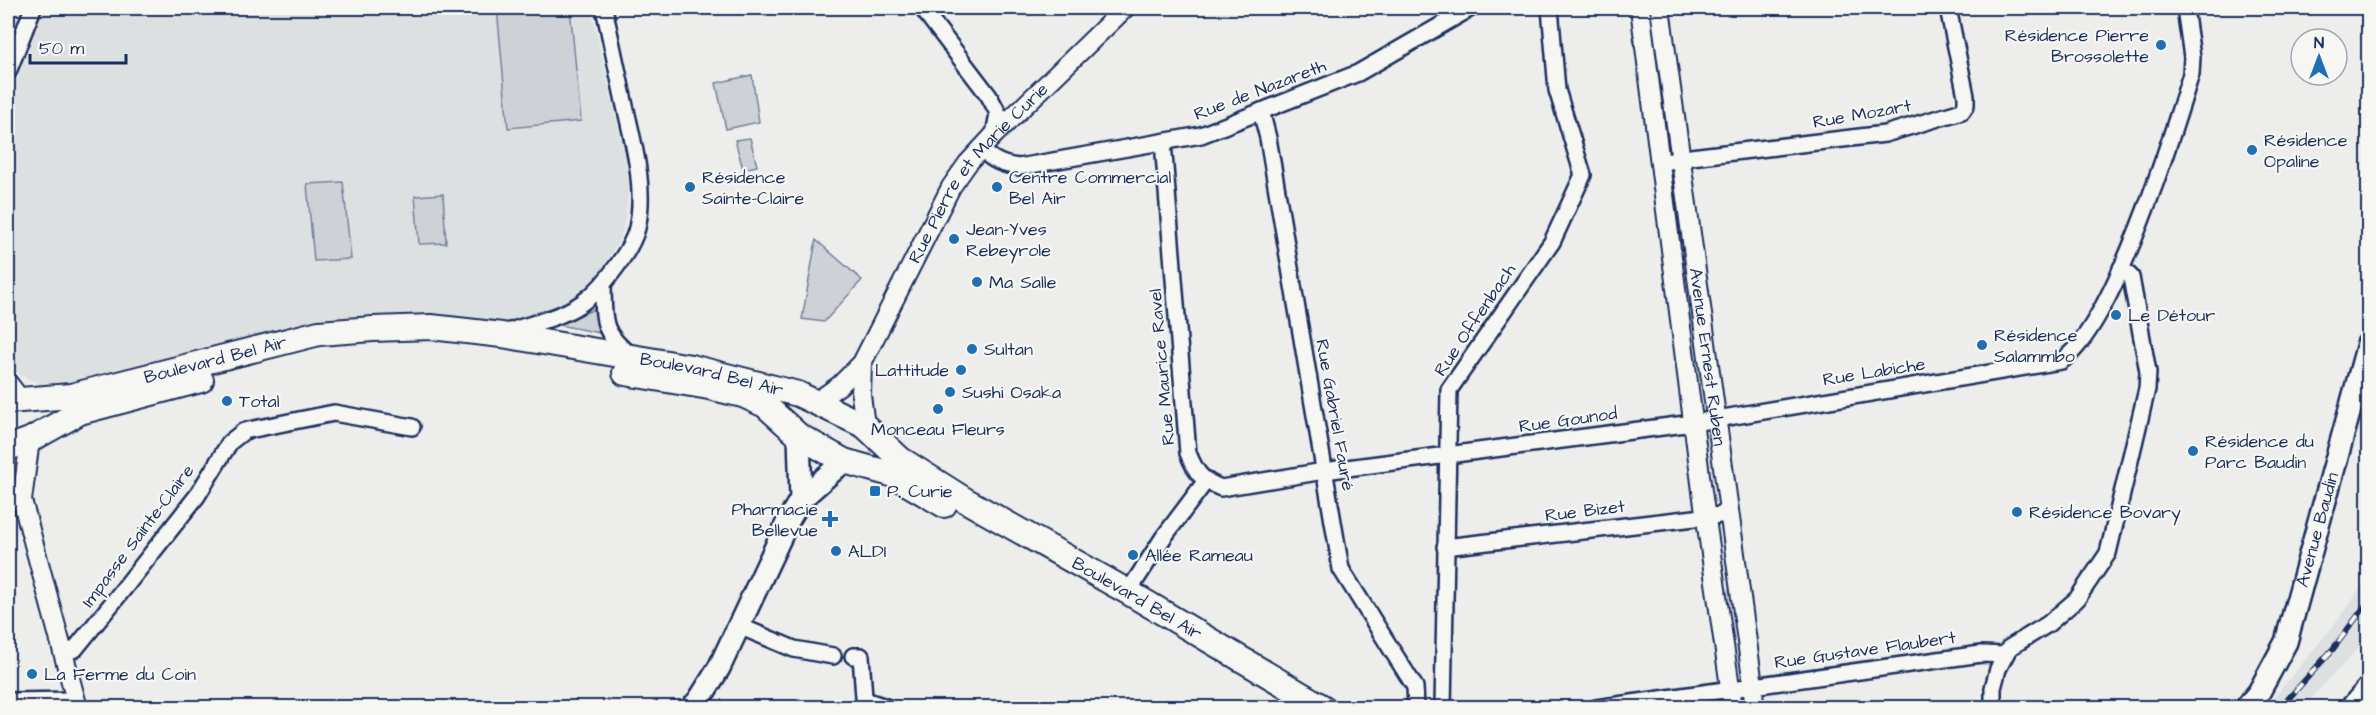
<svg xmlns="http://www.w3.org/2000/svg" width="2376" height="715" font-family="'Architects Daughter',sans-serif">
<rect width="100%" height="100%" fill="#edeeec"/>
<filter id="ink" filterUnits="userSpaceOnUse"><feTurbulence type="fractalNoise" baseFrequency=".0167" numOctaves="2"/><feDisplacementMap in="SourceGraphic" scale="12" xChannelSelector="R" yChannelSelector="G"/><feConvolveMatrix kernelMatrix="1 2 1 2 8 2 1 2 1" color-interpolation-filters="sRGB"/></filter>
<g filter="url(#ink)">
<g fill="#dde0e1">
<path d="M84 8H591L623 147 629 185 626 215 621 237 599 274 580 292 562 304 539 315 520 320 499 322 379 316 315 323 204 347 82 383 63 387 42 385 14 372 8 363V103L43 11Z"/>
<path d="M2368 578V636L2365 641 2303 707H2266L2330 630Z"/>
</g>
<g fill="#ced2d7" stroke="#74809a" stroke-width="1.5">
<path d="M497 8H570L581 121 508 128Z"/>
<path d="M752 75 759 122 726 129 716 83Z"/>
<path d="M750 138 757 166 743 169 735 140Z"/>
<path d="M343 182 351 259 314 261 307 184Z"/>
<path d="M443 194 446 243 419 244 415 196Z"/>
<path d="M816 240 862 280 824 322 802 319Z"/>
<path d="M594 309 600 333 559 325Z"/>
</g>
<g fill="none" stroke-linecap="round" stroke-linejoin="round">
<g stroke="#1b2f5e" stroke-width="20">
<g id="minor">
<path d="M922 8 989 96 998 113 994 135"/>
<path d="M8 72 33 8"/>
<path d="M1261 111 1268 138 1341 569 1415 687 1416 708"/>
<path d="M1163 142 1188 453C1196 473 1201 480 1221 488L1324 471 1693 423 2061 361C2112 329 2172 136 2191 74L2192 57 2185 8"/>
<path d="M981 149C993 161 1003 165 1019 167L1201 135 1358 73 1471 8"/>
<path d="M1660 163 1691 157 1885 134 1962 111 1966 105V96L1948 8"/>
<path d="M603 284C604 319 600 331 630 355"/>
<path d="M507 332C535 322 564 318 587 299 604 286 632 249 637 228 646 189 634 145 625 106 618 73 611 40 604 8"/>
<path d="M1445 547 1729 514"/>
<path d="M1128 592 1163 538 1205 482"/>
<path d="M739 626 794 649 833 656"/>
<path d="M64 653 75 649 114 601 197 496 230 442 244 431 334 413 412 427"/>
<path d="M853 656H861L864 697 868 701 889 708"/>
<path d="M8 701 76 700"/>
<path d="M1443 708 1449 390 1552 242 1583 175 1557 90 1550 8"/>
<path d="M1596 708 1981 654 2005 655"/>
<path d="M1993 708V688L1998 669 2009 648 2048 624 2077 599 2108 553 2147 389 2148 372 2131 277 2121 268"/>
<path d="M2347 708 2368 684"/>
</g>
</g>
<g stroke="#1b2f5e" stroke-width="22">
<g id="tertiary">
<path d="M1640 8 1702 491 1733 708"/>
<path id="s1" d="M1660 8 1753 685 1754 708"/>
<path d="M862 363 861 395 865 426"/>
<path d="M8 383 21 400"/>
<path id="s2" d="M816 402 840 385 862 363 951 187 968 163 994 135 1125 8"/>
<path d="M30 440 22 500 78 708"/>
</g>
</g>
<g stroke="#1b2f5e" stroke-width="26">
<g id="secondary">
<path d="M799 436 801 499"/>
<path d="M692 708 699 700 719 668 789 519 801 499 844 461"/>
<path id="s3" d="M2246 708 2259 692 2286 642 2368 344"/>
</g>
</g>
<g stroke="#1b2f5e" stroke-width="28">
<g id="primary">
<path d="M625 373 709 387 743 395 765 405 799 436 844 461 891 474 944 505"/>
<path id="s4" d="M8 401 71 396 319 333 373 329 431 327 502 335 691 367 798 394 865 426 900 459 965 500 1128 592 1324 708"/>
<path d="M8 448 30 440 80 412 201 380"/>
</g>
</g>
<use href="#minor" stroke="#f6f6f2" stroke-width="15"/>
<use href="#tertiary" stroke="#f6f6f2" stroke-width="18"/>
<use href="#secondary" stroke="#f6f6f2" stroke-width="21"/>
<use href="#primary" stroke="#f6f6f2" stroke-width="24"/>
<g stroke="#1b2f5e" stroke-width="6">
<path id="rail" d="M2280 708 2333 649 2368 602"/>
</g>
<use href="#rail" stroke="#f6f6f2" stroke-width="4" stroke-dasharray="11" stroke-linecap="butt"/>
</g>
</g>
<g fill="#1f6fb2" stroke="#f6f6f2" stroke-width="2">
<circle cx="2161" cy="45" r="6"/>
<circle cx="2252" cy="150" r="6"/>
<circle cx="690" cy="187" r="6"/>
<circle cx="997" cy="187" r="6"/>
<circle cx="954" cy="239" r="6"/>
<circle cx="977" cy="282" r="6"/>
<circle cx="2116" cy="315" r="6"/>
<circle cx="1982" cy="345" r="6"/>
<circle cx="972" cy="349" r="6"/>
<circle cx="961" cy="370" r="6"/>
<circle cx="950" cy="392" r="6"/>
<circle cx="227" cy="401" r="6"/>
<circle cx="938" cy="409" r="6"/>
<circle cx="2193" cy="451" r="6"/>
<rect x="869" y="485" width="12" height="12" rx="3"/>
<circle cx="2017" cy="512" r="6"/>
<path d="M827 510h6v6h6v6h-6v6h-6v-6h-6v-6h6z"/>
<circle cx="836" cy="551" r="6"/>
<circle cx="1133" cy="555" r="6"/>
<circle cx="32" cy="674" r="6"/>
</g>
<g text-anchor="middle" dominant-baseline="central" stroke-width="4.5" stroke-linejoin="round" paint-order="stroke">
<g font-size="18" fill="#1b2f5e" stroke="#f6f6f2" text-anchor="start">
<text x="2149" y="35" text-anchor="end">Résidence Pierre<tspan x="2149" dy="21">Brossolette</tspan></text>
<text x="2264" y="140">Résidence<tspan x="2264" dy="21">Opaline</tspan></text>
<text x="702" y="177">Résidence<tspan x="702" dy="21">Sainte-Claire</tspan></text>
<text x="1009" y="177">Centre Commercial<tspan x="1009" dy="21">Bel Air</tspan></text>
<text x="966" y="229">Jean-Yves<tspan x="966" dy="21">Rebeyrole</tspan></text>
<text x="989" y="282">Ma Salle</text>
<text x="2128" y="315">Le Détour</text>
<text x="1994" y="335">Résidence<tspan x="1994" dy="21">Salammbo</tspan></text>
<text x="984" y="349">Sultan</text>
<text x="949" y="370" text-anchor="end">Lattitude</text>
<text x="962" y="392">Sushi Osaka</text>
<text x="239" y="401">Total</text>
<text x="938" y="429" text-anchor="middle">Monceau Fleurs</text>
<text x="2205" y="441">Résidence du<tspan x="2205" dy="21">Parc Baudin</tspan></text>
<text x="887" y="491">P. Curie</text>
<text x="818" y="509" text-anchor="end">Pharmacie<tspan x="818" dy="21">Bellevue</tspan></text>
<text x="2029" y="512">Résidence Bovary</text>
<text x="848" y="551">ALDI</text>
<text x="1145" y="555">Allée Rameau</text>
<text x="44" y="674">La Ferme du Coin</text>
</g>
<g font-size="18" fill="#1b2f5e" stroke="#f6f6f2">
<text transform="translate(1260 90) rotate(-21)">Rue de Nazareth</text>
<text transform="translate(1862 114) rotate(-10)">Rue Mozart</text>
<text stroke="none"><textPath href="#s2" startOffset="285">Rue Pierre et Marie Curie</textPath></text>
<text transform="translate(1475 320) rotate(-56)">Rue Offenbach</text>
<text stroke="none"><textPath href="#s1" startOffset="352">Avenue Ernest Ruben</textPath></text>
<text stroke="none"><textPath href="#s4" startOffset="212">Boulevard Bel Air</textPath></text>
<text transform="translate(1162 367) rotate(-95)">Rue Maurice Ravel</text>
<text transform="translate(1874 372) rotate(-9)">Rue Labiche</text>
<text stroke="none"><textPath href="#s4" startOffset="716">Boulevard Bel Air</textPath></text>
<text transform="translate(1335 415) rotate(80)">Rue Gabriel Fauré</text>
<text transform="translate(1568 420) rotate(-8)">Rue Gounod</text>
<text transform="translate(1585 511) rotate(-7)">Rue Bizet</text>
<text stroke="none"><textPath href="#s3" startOffset="194">Avenue Baudin</textPath></text>
<text transform="translate(138 536) rotate(-53)">Impasse Sainte-Claire</text>
<text stroke="none"><textPath href="#s4" startOffset="1202">Boulevard Bel Air</textPath></text>
<text transform="translate(1865 650) rotate(-8)">Rue Gustave Flaubert</text>
</g>
</g>
<rect width="2376" height="715" fill="none" stroke="#f6f6f2" stroke-width="30"/>
<rect x="15" y="15" width="2346" height="685" fill="none" stroke="#1b2f5e" stroke-width="2" filter="url(#ink)"/>
<g transform="translate(2319 57)"><circle r="28" fill="#f6f6f2" stroke="#9ea6b7" stroke-width="1.5"/>
<path d="M0-4.5L10 22L0 15L-10 22Z" fill="#1f6fb2"/>
<text y="-9" font-size="16" font-weight="bold" text-anchor="middle" fill="#1b2f5e">N</text>
</g>
<path d="M30 54v9h96v-9" fill="none" stroke="#1b2f5e" stroke-width="3"/>
<text x="39" y="54" font-size="18" fill="#1b2f5e" stroke="#f6f6f2" stroke-width="4.5" paint-order="stroke">50 m</text>
</svg>
